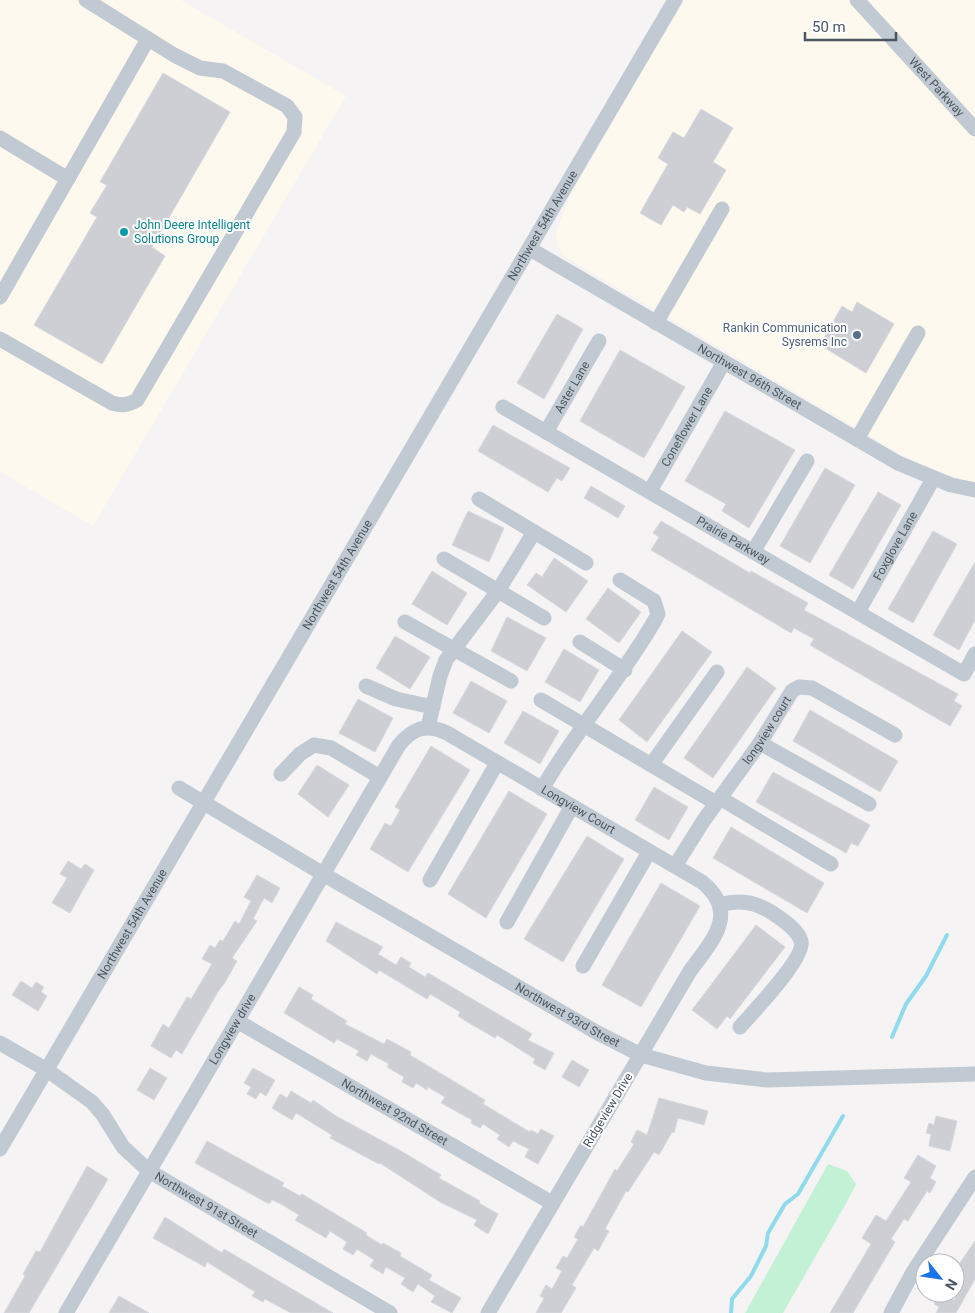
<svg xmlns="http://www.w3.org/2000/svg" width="975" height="1313" font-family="Roboto,sans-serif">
<rect width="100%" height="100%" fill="#f5f3f3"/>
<g fill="#fdf9ef">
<path d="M0 0H181L346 96 93 526 0 472Z"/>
<path d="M684 0H975V482L946 475 913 461 567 258 561 252 558 246 556 232 570 195Z"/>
</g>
<path fill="#c3f1d5" d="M828 1164 847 1171 856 1184 848 1200 783 1313H745Z"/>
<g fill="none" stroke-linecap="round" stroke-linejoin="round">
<g stroke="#90daee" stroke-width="4">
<path d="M892 1037 906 1004 926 976 947 935"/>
<path d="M731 1313 732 1299 751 1276 766 1246 768 1233 785 1204 798 1194 843 1116"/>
</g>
</g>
<g fill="#cdcfd5" stroke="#d7d9de">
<path d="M163 73 230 112 152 247 165 256 102 364 34 325 97 217 90 213 107 185 100 182Z"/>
<path d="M701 109 733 128 713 162 726 170 700 214 687 207 684 212 673 205 661 225 640 213 668 164 658 158 673 132 684 138Z"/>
<path d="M857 302 894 324 866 373 820 345 842 306 852 312Z"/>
<path d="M557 314 583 329 544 399 517 383Z"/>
<path d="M620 350 685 387 644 458 580 421Z"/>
<path d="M725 411 795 450 749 528 722 511 726 504 685 481Z"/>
<path d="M493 425 570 468 562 481 557 478 548 492 478 451Z"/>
<path d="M825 468 855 485 810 563 780 546Z"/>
<path d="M591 486 625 506 618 518 584 498Z"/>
<path d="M878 492 901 505 853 589 829 575Z"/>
<path d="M468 511 504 528 489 562 452 545Z"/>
<path d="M661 521 750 573 751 571 808 603 804 610 958 694 954 701 962 706 950 726 810 645 814 639 794 628 791 633 651 550 659 537 653 533Z"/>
<path d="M933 531 957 544 913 623 888 609Z"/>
<path d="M554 558 588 581 566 612 527 585 536 573 542 577Z"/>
<path d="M975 562V620L959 650 933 635Z"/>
<path d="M432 571 467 593 447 625 412 604Z"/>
<path d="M608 588 641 612 619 643 586 619Z"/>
<path d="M507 617 546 638 527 671 491 651Z"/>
<path d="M682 631 712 652 647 742 619 720Z"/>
<path d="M395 636 430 657 410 689 376 668Z"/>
<path d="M564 649 599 670 580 702 545 682Z"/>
<path d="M747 667 776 688 713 778 684 758Z"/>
<path d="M471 681 507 701 489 733 453 713Z"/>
<path d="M358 699 393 718 375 752 339 733Z"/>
<path d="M810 710 898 761 880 792 793 741Z"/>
<path d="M523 711 559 731 540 764 504 743Z"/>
<path d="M431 746 470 770 408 872 370 849 385 823 391 826 400 810 395 807Z"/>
<path d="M317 765 349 785 328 817 298 794Z"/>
<path d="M773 772 870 825 858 846 851 843 846 853 756 802Z"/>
<path d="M654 787 688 807 669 840 635 820Z"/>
<path d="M509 791 547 814 486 918 448 894Z"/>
<path d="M731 827 824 883 807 913 713 858Z"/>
<path d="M587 836 624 859 563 962 524 939Z"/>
<path d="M68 861 81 869 85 864 94 870 70 913 52 903 67 878 60 874Z"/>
<path d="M257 875 280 888 272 903 264 898 253 919 257 921 232 958 237 961 224 984 219 990 182 1054 176 1050 171 1058 151 1046 163 1024 169 1028 187 997 191 999 212 964 202 959 210 945 215 948 220 940 223 941 235 921 239 924 251 901 244 897Z"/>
<path d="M661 883 700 906 641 1007 602 985Z"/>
<path d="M336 922 383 947 378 954 396 965 401 957 411 963 409 967 425 977 428 973 532 1034 528 1040 554 1053 545 1070 533 1063 535 1059 497 1035 495 1038 464 1020 458 1016 460 1012 430 994 427 999 379 970 377 974 326 941Z"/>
<path d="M756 925 785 947 730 1019 727 1016 717 1029 692 1010Z"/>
<path d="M21 981 32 988 36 982 44 987 41 992 47 996 38 1011 12 995Z"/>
<path d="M299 987 313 995 311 999 347 1021 345 1024 384 1044 387 1039 411 1052 410 1055 485 1100 483 1104 530 1132 531 1130 538 1134 541 1129 554 1136 538 1164 525 1157 529 1149 513 1141 509 1147 497 1139 500 1135 483 1124 480 1128 471 1123 472 1120 441 1103 445 1097 428 1087 427 1090 416 1083 413 1088 402 1082 404 1077 387 1067 389 1064 371 1054 367 1061 356 1055 359 1051 337 1039 334 1043 284 1013Z"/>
<path d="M572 1060 589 1070 579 1087 562 1077Z"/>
<path d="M150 1068 167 1078 154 1100 137 1090Z"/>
<path d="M253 1068 275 1080 266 1096 260 1092 256 1099 247 1094 251 1087 244 1083Z"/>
<path d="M291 1091 311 1103 313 1100 336 1116 401 1151 441 1175 439 1178 480 1201 479 1203 498 1214 488 1234 474 1225 477 1220 440 1202 380 1163 379 1164 330 1138 332 1135 296 1113 292 1120 272 1108 280 1094 287 1098Z"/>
<path d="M659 1098 708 1111 704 1125 678 1118 674 1133 672 1132 659 1155 654 1152 628 1192 626 1191 605 1229 609 1231 598 1251 594 1248 572 1285 576 1288 561 1313H536L544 1298 540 1296 546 1285 552 1289 562 1271 556 1268 563 1256 567 1258 578 1239 574 1237 581 1225 583 1227 615 1169 617 1171 634 1144 631 1142 637 1130 647 1135Z"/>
<path d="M936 1116 957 1121 950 1151 929 1146 931 1134 926 1133 929 1123 934 1125Z"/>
<path d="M207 1141 284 1183 282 1186 300 1196 302 1194 367 1233 366 1235 382 1245 383 1243 401 1253 400 1256 432 1275 429 1280 461 1298 452 1313 431 1302 435 1296 418 1284 413 1292 401 1284 405 1278 386 1267 383 1274 370 1266 374 1260 357 1249 353 1255 343 1249 347 1242 330 1231 326 1238 295 1220 299 1215 281 1204 272 1200 269 1204 195 1163Z"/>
<path d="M918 1155 936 1166 930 1178 936 1182 930 1193 927 1191 908 1221 904 1219 891 1239 895 1242 853 1313H830L871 1244 862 1238 876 1215 886 1221 911 1182 904 1178Z"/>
<path d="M87 1166 108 1179 29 1313H4L25 1276 23 1274 36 1251 40 1252Z"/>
<path d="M165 1217 222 1253 224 1249 333 1313H291L265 1299 263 1302 252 1296 255 1292 207 1262 205 1267 153 1238Z"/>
<path d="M975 1241V1279L956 1313H936L939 1307 934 1304 940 1293 955 1300V1270Z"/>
<path d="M119 1296 149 1313H109Z"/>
</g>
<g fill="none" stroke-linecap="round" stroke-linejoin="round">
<g stroke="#c1cad2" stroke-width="15">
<path id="s1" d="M857 0 975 129"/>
<path d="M0 138 68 179"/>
<path id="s2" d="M530 249 898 463 951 485 975 490"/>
<path d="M0 297 148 39"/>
<path d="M656 323 722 209"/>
<path d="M0 339 112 403C122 406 128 405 137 400L294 132 295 117 287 106 223 71 200 68 174 55 86 0"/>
<path id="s3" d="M503 407 964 674 975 654"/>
<path id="s4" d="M546 432 599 341"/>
<path d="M857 439 918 333"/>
<path id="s5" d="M650 491 724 362"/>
<path d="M479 499 586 563"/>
<path d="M753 552 807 461"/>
<path d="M444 559 544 618"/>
<path id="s6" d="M858 612 933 479"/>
<path d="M405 622 511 681"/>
<path d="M580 642 625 670"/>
<path d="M366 686 396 699 433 707"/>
<path d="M541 700 716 803"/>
<path d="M428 727 440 676 446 660 498 591 534 532"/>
<path d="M760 743 869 804"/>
<path d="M651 765 717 672"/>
<path d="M281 774 300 754 314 745 331 748 380 777"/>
<path id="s7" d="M179 788 335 881 596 1032 641 1055 706 1073 767 1080 975 1074"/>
<path d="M542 789C576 730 621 679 655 620L658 614 654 601 620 580"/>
<path d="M720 798 831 864"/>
<path id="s8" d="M675 866 704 820 760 743 792 691 799 687 812 688 895 735"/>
<path d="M430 880 497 763"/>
<path d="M720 905C739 899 757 902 774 914 783 920 798 930 801 941 806 957 753 1012 740 1027"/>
<path d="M507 922 572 806"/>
<path d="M583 966 649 852"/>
<path id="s9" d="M237 1021 552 1203"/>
<path id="s10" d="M0 1043 47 1070 92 1102 103 1115 123 1147 149 1171 390 1313"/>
<path id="s11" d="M0 1149 675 0"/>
<path id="s12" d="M66 1313 399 745C413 728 426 723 447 733L702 882C740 913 712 941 690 971L488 1313"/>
<path d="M891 1313 913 1272 975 1177"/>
</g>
</g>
<circle fill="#0f9aa8" stroke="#fff" stroke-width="2" cx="124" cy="232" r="5"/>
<circle fill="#5c6f8a" stroke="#fff" stroke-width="2" cx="857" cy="335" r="5"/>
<g text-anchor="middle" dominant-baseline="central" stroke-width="4" stroke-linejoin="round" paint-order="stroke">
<g font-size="12" fill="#4a5661" stroke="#fff">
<text stroke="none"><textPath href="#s1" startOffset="118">West Parkway</textPath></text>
<text stroke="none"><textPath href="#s11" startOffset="1071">Northwest 54th Avenue</textPath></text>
<text stroke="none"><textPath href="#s2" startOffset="254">Northwest 96th Street</textPath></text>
<text stroke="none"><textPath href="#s4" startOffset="52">Aster Lane</textPath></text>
<text stroke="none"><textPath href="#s5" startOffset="74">Coneflower Lane</textPath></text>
<text stroke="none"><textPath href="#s3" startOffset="266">Prairie Parkway</textPath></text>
<text stroke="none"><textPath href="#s6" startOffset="76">Foxglove Lane</textPath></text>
<text stroke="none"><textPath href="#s11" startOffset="666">Northwest 54th Avenue</textPath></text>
<text stroke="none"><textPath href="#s8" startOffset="164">longview court</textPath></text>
<text stroke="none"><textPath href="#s12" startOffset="865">Longview Court</textPath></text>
<text stroke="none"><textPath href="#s11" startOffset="261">Northwest 54th Avenue</textPath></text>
<text stroke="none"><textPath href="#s7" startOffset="450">Northwest 93rd Street</textPath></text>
<text stroke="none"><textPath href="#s12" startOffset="329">Longview drive</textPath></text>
<text transform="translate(608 1110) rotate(-59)">Ridgeview Drive</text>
<text stroke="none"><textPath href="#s9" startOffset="182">Northwest 92nd Street</textPath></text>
<text stroke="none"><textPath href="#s10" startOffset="266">Northwest 91st Street</textPath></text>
</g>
<g font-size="12" fill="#0d838f" stroke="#fff" text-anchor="start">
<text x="134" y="225">John Deere Intelligent<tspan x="134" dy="14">Solutions Group</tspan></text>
</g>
<g font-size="12" fill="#4e5e75" stroke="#fff" text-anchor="end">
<text x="847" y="328">Rankin Communication<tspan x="847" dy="14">Sysrems Inc</tspan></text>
</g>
</g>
<g transform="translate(940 1278) rotate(120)"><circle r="24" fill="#ffffff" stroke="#b7bbc0"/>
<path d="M0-4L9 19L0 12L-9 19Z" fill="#1a73e8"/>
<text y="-8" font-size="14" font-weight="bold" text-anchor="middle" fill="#4a5661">N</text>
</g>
<path d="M805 32v8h91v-8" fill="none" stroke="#4a5661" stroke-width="2.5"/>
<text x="812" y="32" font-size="15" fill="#4a5661" stroke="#ffffff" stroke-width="4" paint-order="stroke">50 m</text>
</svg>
